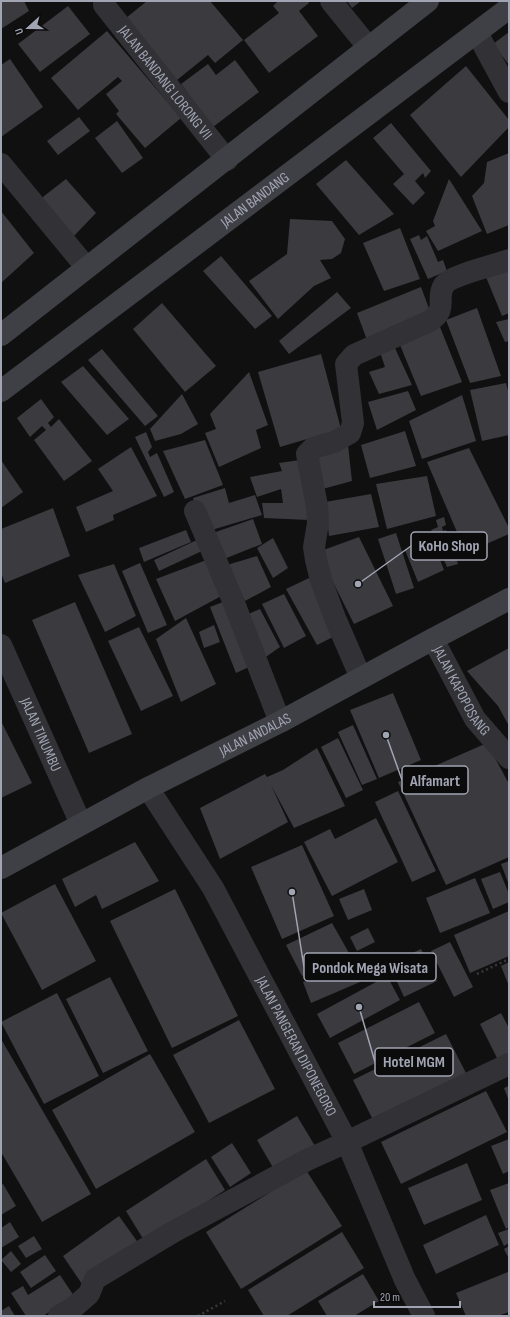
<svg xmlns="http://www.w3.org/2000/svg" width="510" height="1317" font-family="'Sofia Sans Condensed',sans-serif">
<rect width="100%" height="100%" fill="#101011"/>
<g fill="#3a3a3f">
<path d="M1 1H24L29 11 1 29Z"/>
<path d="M147 1H210L243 40 215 63 208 55 177 80 126 18Z"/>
<path d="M278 1H308L309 3 299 11 318 36 269 73 244 40 279 13 273 6Z"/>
<path d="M347 1H361L352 8Z"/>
<path d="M68 6 90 34 40 72 18 44Z"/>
<path d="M107 31 181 118 145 148 116 114 119 111 106 94 122 81 118 77 78 110 51 78Z"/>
<path d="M509 32V65L493 44Z"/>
<path d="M10 59 43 107 1 137V65Z"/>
<path d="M235 60 259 92 213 127 181 84 208 64 216 75Z"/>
<path d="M466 66 509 120V127L461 177 410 115Z"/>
<path d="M79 117 90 131 58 155 47 141Z"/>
<path d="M117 121 143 158 122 173 95 138Z"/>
<path d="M391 123 431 171 425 178 423 173 415 181 425 193 413 205 393 184 404 174 373 138Z"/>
<path d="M509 153V225L487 234 472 196 484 183 487 162Z"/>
<path d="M346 160 394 214 359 235 316 184Z"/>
<path d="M66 179 96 213 72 238 39 200Z"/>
<path d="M449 179 482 231 438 251 426 231 435 226 433 221Z"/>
<path d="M1 211 34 253 1 283Z"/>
<path d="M290 219 332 221 345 239 341 253 332 259 320 260 331 278 314 286 278 319 249 281 287 254Z"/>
<path d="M400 228 420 279 384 291 363 243Z"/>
<path d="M419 235 421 240 427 236 438 262 443 260 447 271 428 279 410 239Z"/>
<path d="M221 256 272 316 255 329 203 271Z"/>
<path d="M509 270V313L502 316 486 277Z"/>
<path d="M421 287 431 314 367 340 357 313Z"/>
<path d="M337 292 351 308 289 354 279 341Z"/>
<path d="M162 303 216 366 185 392 133 329Z"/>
<path d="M477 308 501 376 470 383 446 320Z"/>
<path d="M509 319V341L505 342 496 322Z"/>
<path d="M440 327 462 382 421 396 400 345Z"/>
<path d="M394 346 412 385 379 394 369 372 385 367 380 352Z"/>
<path d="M102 349 158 416 145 426 88 360Z"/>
<path d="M321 354 341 429 280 447 258 372Z"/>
<path d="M83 366 129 419 107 435 61 382Z"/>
<path d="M249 372 268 425 256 430 261 448 219 467 205 433 216 429 210 414Z"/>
<path d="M506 383 509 394V435L482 441 470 390Z"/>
<path d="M408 391 416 410 377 430 368 402Z"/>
<path d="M182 394 198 424 181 434 155 441 150 429Z"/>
<path d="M462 395 476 441 422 459 409 421Z"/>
<path d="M41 399 54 417 48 423 51 427 59 419 92 461 64 481 34 440 46 430 42 426 30 437 17 418Z"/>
<path d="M405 431 416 466 370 478 361 445Z"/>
<path d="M146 432 152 447 148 452 150 457 157 453 174 492 164 497 135 437Z"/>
<path d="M205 440 223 485 185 499 163 451Z"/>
<path d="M348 445 352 481 319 490 313 456Z"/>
<path d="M131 447 157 496 113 515 114 520 86 532 76 507 113 491 98 469Z"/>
<path d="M469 448 509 528V534L466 553 427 462Z"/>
<path d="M1 460 23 492 1 508Z"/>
<path d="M300 460 309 520 264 518 262 503H283L281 489 257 497 250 477 282 471 279 463Z"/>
<path d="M427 476 436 516 387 529 376 484Z"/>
<path d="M225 488 229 503 255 495 262 515 205 532 193 498Z"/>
<path d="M371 494 379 527 329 536 325 502Z"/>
<path d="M53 508 70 556 5 583 1 573V529Z"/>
<path d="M444 517 446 525 442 527 443 531 446 530 458 564 447 567 431 530 438 527 436 520Z"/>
<path d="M253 519 262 544 219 561 210 534Z"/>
<path d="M186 530 191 542 144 562 139 548Z"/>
<path d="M396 533 414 588 396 594 378 539Z"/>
<path d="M359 537 393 606 354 624 318 552Z"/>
<path d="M273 538 288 568 273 578 257 548Z"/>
<path d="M199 539 202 551 159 571 154 560Z"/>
<path d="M432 539 444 570 418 582 405 550Z"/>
<path d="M257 556 271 587 245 601 227 565Z"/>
<path d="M209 559 225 594 175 621 156 579Z"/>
<path d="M140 563 167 625 148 633 122 571Z"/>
<path d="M114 564 136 616 105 632 78 575Z"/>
<path d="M309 578 337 635 317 645 286 589Z"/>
<path d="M284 594 306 636 284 648 262 604Z"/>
<path d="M75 602 132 734 89 753 32 620Z"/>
<path d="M223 602 249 667 236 673 210 607Z"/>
<path d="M260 609 280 647 263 659 241 617Z"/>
<path d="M186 618 216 684 181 702 156 639Z"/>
<path d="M214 625 220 642 204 648 199 632Z"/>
<path d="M139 627 173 696 141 711 108 641Z"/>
<path d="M509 648V726L498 706 467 671Z"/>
<path d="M393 693 421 760 379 778 350 710Z"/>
<path d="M1 721 32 783 1 798Z"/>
<path d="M353 725 377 779 362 785 338 732Z"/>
<path d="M338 738 363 790 346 798 321 747Z"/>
<path d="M487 743 509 784V857L446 885 398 782Z"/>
<path d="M317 748 345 806 294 828 271 785 288 822 220 859 200 808 265 774 267 777 283 770Z"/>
<path d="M398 791 436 871 412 882 375 802Z"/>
<path d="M376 818 398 862 332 896 304 842 330 829 335 839Z"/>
<path d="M135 842 159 881 102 909 96 895 75 907 62 879Z"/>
<path d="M302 845 334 916 282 939 251 867Z"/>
<path d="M509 861V885L501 864Z"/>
<path d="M500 872 509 894V902L493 909 481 879Z"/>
<path d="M475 878 490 913 440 933 426 898Z"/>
<path d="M55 884 96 961 42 990 1 913Z"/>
<path d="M175 889 238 1016 172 1048 110 921Z"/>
<path d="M364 889 372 910 348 920 339 899Z"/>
<path d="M509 911V956L470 973 454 935Z"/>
<path d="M332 923 349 953 302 976 286 945Z"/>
<path d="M368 928 375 942 357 951 350 937Z"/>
<path d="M450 942 473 987 454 997 431 951Z"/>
<path d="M421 949 437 981 404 997 389 964Z"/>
<path d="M366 956 374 976 311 1003 303 982Z"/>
<path d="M509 962V986L501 966Z"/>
<path d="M387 976 400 1000 330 1038 317 1014Z"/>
<path d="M110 977 148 1051 103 1073 66 999Z"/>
<path d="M57 993 99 1076 44 1104 1 1022Z"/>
<path d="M419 1002 435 1033 354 1074 338 1043Z"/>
<path d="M501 1013 509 1028V1059L500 1064 480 1024Z"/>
<path d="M239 1020 275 1089 209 1123 173 1055Z"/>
<path d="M446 1034 467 1075 374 1122 353 1080Z"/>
<path d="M1 1039 91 1194 42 1222 1 1152Z"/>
<path d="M150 1054 195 1132 96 1189 52 1110Z"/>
<path d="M509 1086V1101L504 1088Z"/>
<path d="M486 1091 507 1132 401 1184 381 1142Z"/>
<path d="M297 1116 315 1146 275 1171 257 1140Z"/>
<path d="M509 1139V1171L503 1174 491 1146Z"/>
<path d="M232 1143 251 1173 230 1187 211 1157Z"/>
<path d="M206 1159 225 1190 145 1242 126 1211Z"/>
<path d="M467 1163 482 1200 424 1225 408 1188Z"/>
<path d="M306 1170 342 1226 241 1289 206 1232Z"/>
<path d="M509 1183V1227L506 1229 490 1190Z"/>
<path d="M3 1184 16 1206 1 1215V1185Z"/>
<path d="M486 1215 499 1245 436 1274 423 1245Z"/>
<path d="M119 1216 139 1244 82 1284 63 1256Z"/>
<path d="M10 1222 19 1237 1 1248V1228Z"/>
<path d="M509 1229V1243L504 1246 498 1233Z"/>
<path d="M342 1232 364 1268 287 1316H264L248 1290Z"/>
<path d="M34 1236 42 1249 26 1258 18 1246Z"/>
<path d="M509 1246V1259L504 1249Z"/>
<path d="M11 1251 21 1264 11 1272 1 1260Z"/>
<path d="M45 1255 56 1271 31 1288 20 1272Z"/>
<path d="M508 1272 509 1312 498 1316H466L456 1293Z"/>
<path d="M363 1274 379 1301 354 1316H327L318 1301Z"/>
<path d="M60 1275 74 1296 43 1316H26L11 1293 23 1286 28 1295Z"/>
<path d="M9 1306 15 1316H1V1311Z"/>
</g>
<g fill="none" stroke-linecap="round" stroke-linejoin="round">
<g stroke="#37383d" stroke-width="2.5" stroke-dasharray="2 3" stroke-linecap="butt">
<path d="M477 974 509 959"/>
<path d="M198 1316 225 1301"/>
</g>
<g stroke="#313136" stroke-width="22">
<path d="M331 1 369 48"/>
<path id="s1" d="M104 5 227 160"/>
<path d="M477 33 509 92"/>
<path d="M1 164 86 267"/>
<path d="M195 511 234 603 280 722"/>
<path id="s2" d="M433 639 475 719 509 758"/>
<path d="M361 678 335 618 321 580 316 560 314 547 318 523 317 506 307 454 313 448 334 442 350 433 353 423 346 364 354 355 430 321C449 308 435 299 444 285 451 275 496 265 509 260"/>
<path d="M59 1316 73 1308 89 1294 95 1279 173 1232 307 1160 347 1142 509 1064"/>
</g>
<g stroke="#313136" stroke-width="22">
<path id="s3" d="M1 645 81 824"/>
<path id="s4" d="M148 788 213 888 347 1142 405 1280 424 1316"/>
</g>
<g stroke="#3f4046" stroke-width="22">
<path d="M1 335 428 1"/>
<path id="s5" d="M1 391 509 8"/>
<path id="s6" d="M1 868 148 788 280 722 433 639 509 599"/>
</g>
</g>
<g text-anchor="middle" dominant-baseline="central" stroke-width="3" stroke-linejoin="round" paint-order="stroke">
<g font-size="15" fill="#a1a5b3" stroke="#0b0b0c">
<text stroke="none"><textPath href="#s1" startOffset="99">JALAN BANDANG LORONG VII</textPath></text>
<text stroke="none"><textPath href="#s5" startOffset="318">JALAN BANDANG</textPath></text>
<text stroke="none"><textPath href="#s2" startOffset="59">JALAN KAPOPOSANG</textPath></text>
<text stroke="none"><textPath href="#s3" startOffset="98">JALAN TINUMBU</textPath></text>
<text stroke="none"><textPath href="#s6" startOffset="287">JALAN ANDALAS</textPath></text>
<text stroke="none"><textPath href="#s4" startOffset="298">JALAN PANGERAN DIPONEGORO</textPath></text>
</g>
</g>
<path fill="none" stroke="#a1a5b3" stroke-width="1.5" d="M358 584L411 546M386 735L402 780M292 892L304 967M359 1007L375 1062"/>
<g fill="#a1a5b3" stroke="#0b0b0c" stroke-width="1.5">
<circle cx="358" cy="584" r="4"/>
<circle cx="386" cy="735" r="4"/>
<circle cx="292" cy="892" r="4"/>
<circle cx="359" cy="1007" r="4"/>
</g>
<g fill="#0b0b0c" stroke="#a1a5b3" stroke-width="1.5">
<rect x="411" y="532" width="76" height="28" rx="4"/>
<rect x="402" y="766" width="66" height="28" rx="4"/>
<rect x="304" y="953" width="132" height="28" rx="4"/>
<rect x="375" y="1048" width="78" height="28" rx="4"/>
</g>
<g font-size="16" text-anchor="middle" font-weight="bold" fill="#a1a5b3">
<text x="449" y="551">KoHo Shop</text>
<text x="435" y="786">Alfamart</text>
<text x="370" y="973">Pondok Mega Wisata</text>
<text x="414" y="1067">Hotel MGM</text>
</g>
<rect width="510" height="1317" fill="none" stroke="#a1a5b3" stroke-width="4"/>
<g transform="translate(28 28) rotate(249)" stroke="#0b0b0c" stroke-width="3" paint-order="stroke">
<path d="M0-3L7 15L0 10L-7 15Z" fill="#a1a5b3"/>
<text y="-6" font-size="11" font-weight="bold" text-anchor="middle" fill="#a1a5b3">U</text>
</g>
<path d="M374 1301v6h86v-6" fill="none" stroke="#a1a5b3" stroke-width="2"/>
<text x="380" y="1301" font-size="12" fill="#a1a5b3" stroke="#0b0b0c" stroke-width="3" paint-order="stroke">20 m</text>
</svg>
